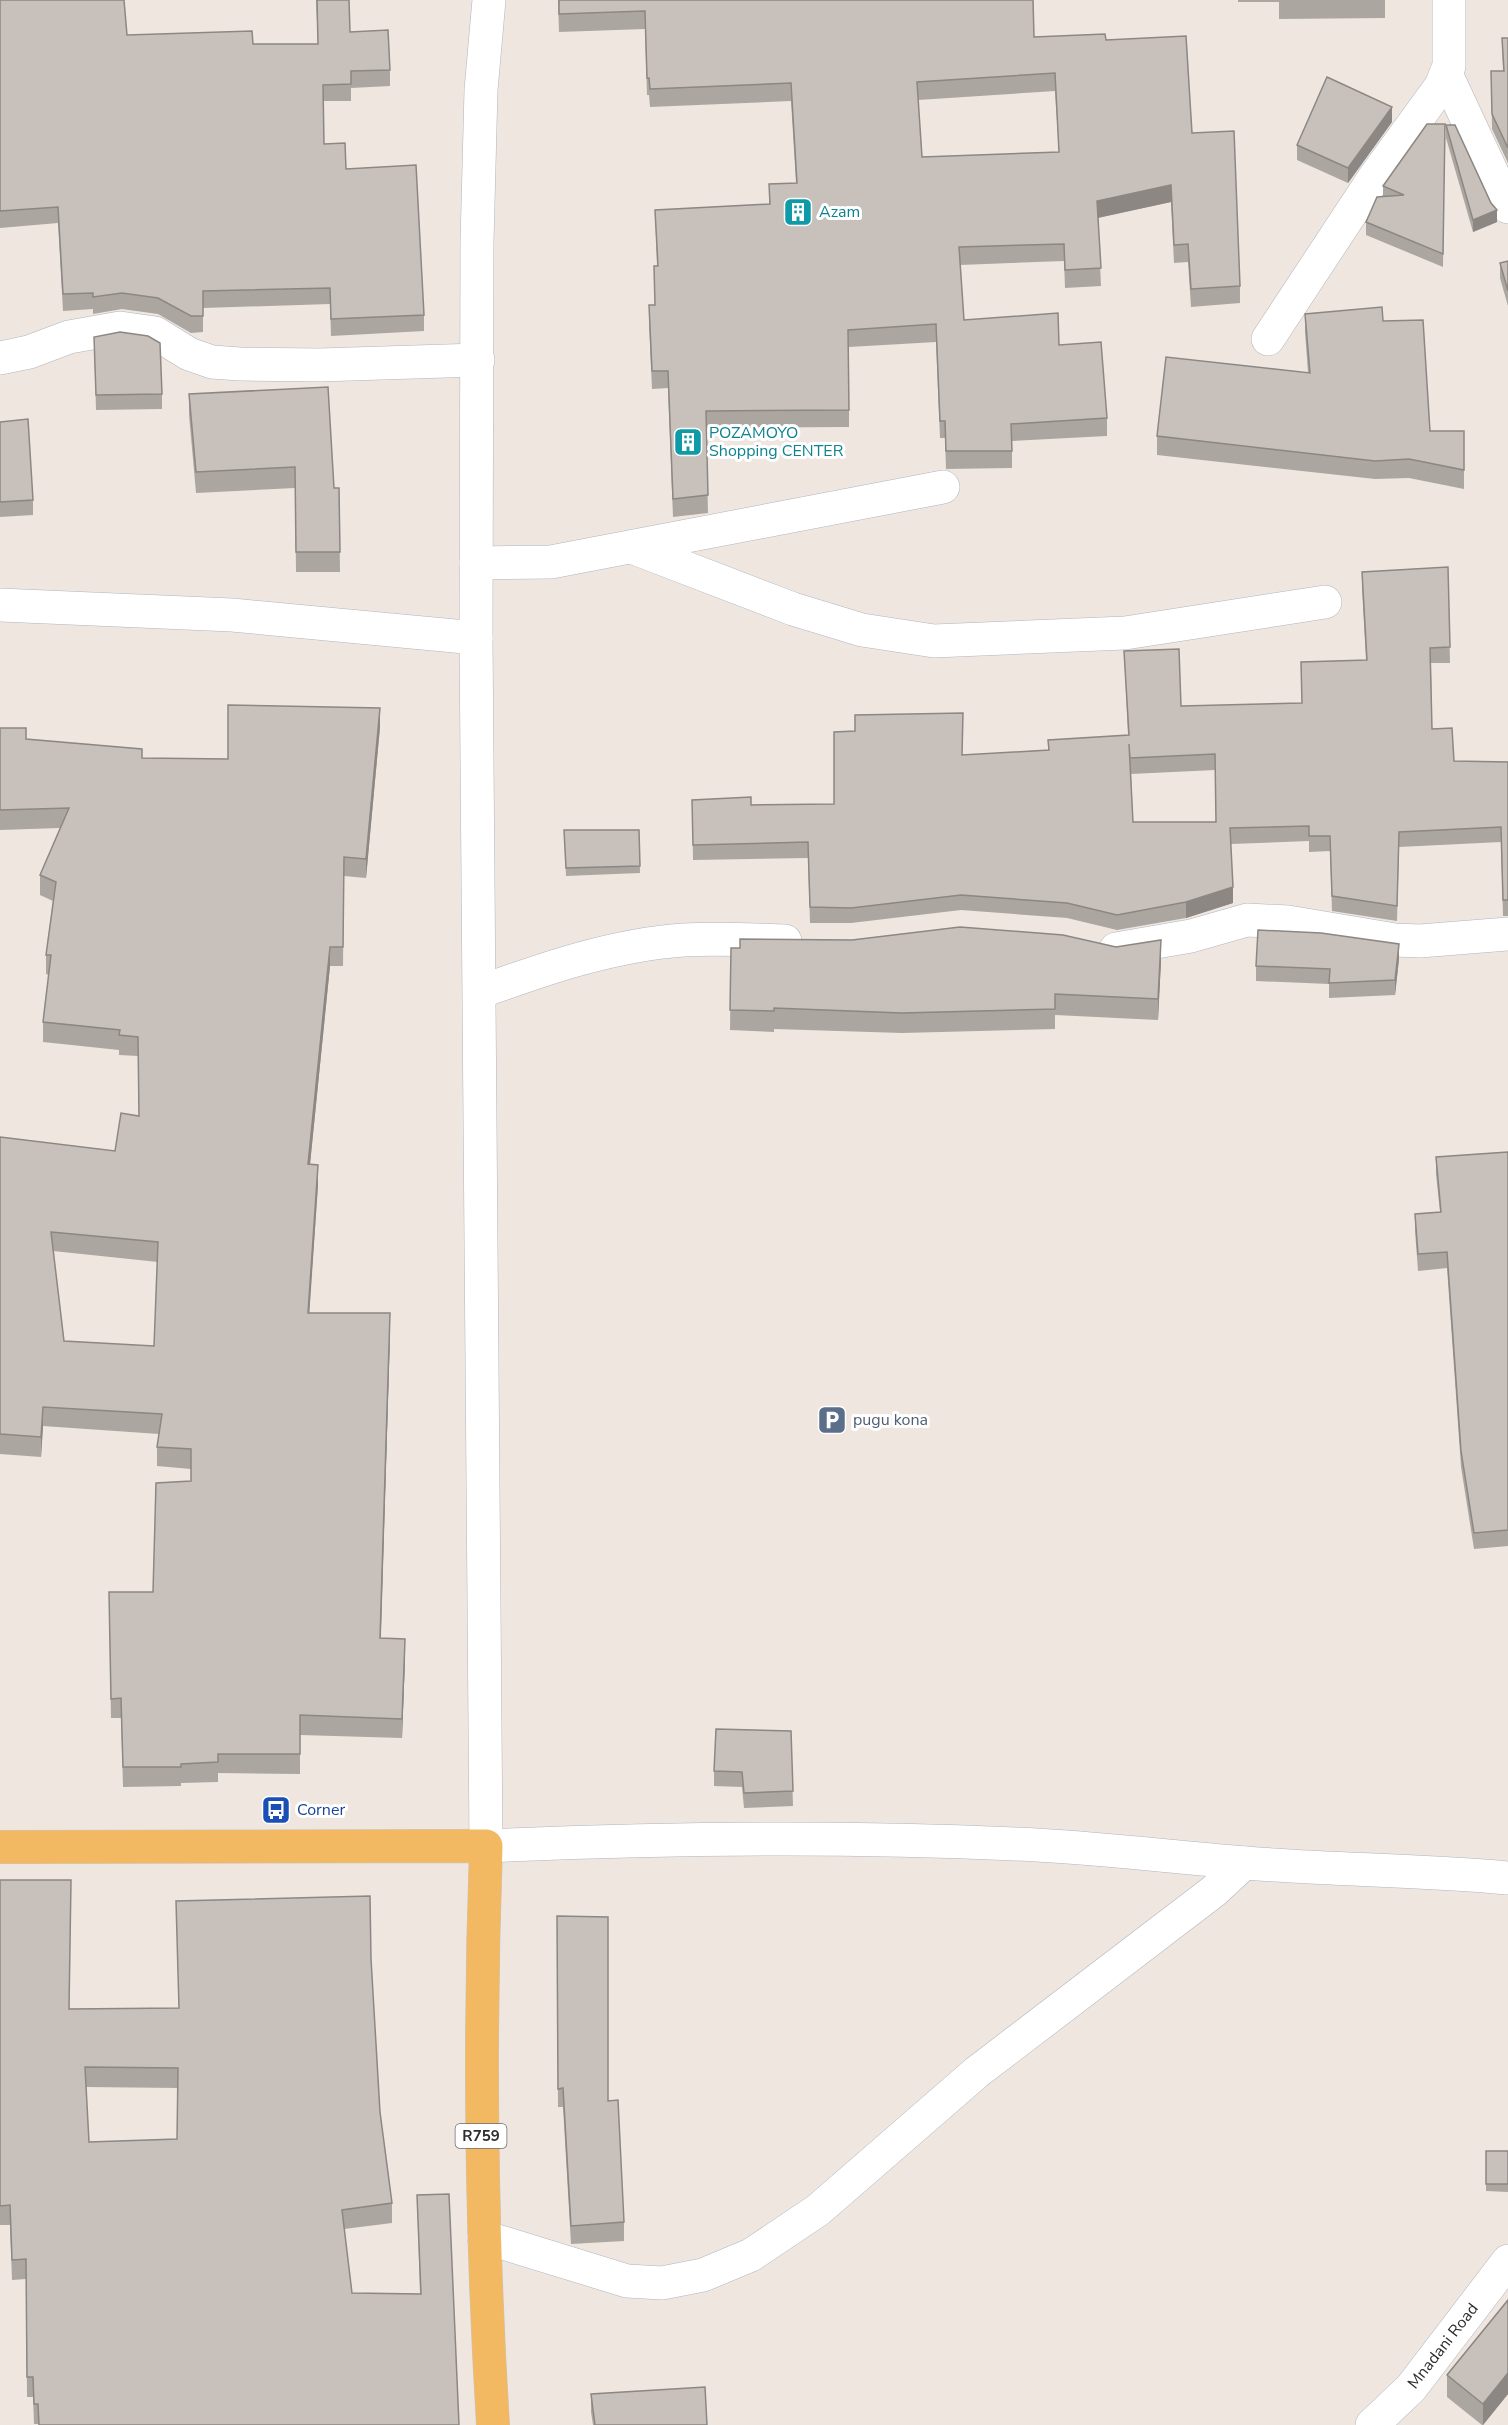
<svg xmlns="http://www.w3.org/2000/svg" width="1508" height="2425" font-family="'Nunito Sans',sans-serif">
<rect width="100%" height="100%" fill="#efe6e0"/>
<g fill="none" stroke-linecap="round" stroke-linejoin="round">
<g stroke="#b0b5bd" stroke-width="34">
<g id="street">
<path d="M1446 74 1508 207"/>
<path d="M1268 339 1374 178 1441 86 1449 66V0"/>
<path d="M0 358 29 352 69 337 120 328 155 333 189 354 212 362 240 364 319 365 478 360"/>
<path d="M634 548 793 609 862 630 934 641 1125 633 1325 602"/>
<path d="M476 563 551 562 943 487"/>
<path d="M0 605 232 615 476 638"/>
<path d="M1116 949 1191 936 1247 920 1288 922 1395 940 1420 941 1508 934"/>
<path d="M480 992C546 968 613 945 684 940 718 938 752 940 785 941"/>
<path d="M486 1846C662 1838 839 1836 1015 1844 1093 1847 1169 1857 1246 1863 1333 1870 1421 1870 1508 1878"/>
<path d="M484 2237 627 2281 662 2283 703 2275 751 2255 818 2210 977 2072 1214 1891 1244 1863"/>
</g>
</g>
<g stroke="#b0b5bd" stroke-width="34">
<g id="secondary">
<path d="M486 1846 476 638 477 242 481 90 489 0"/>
<path d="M1372 2425 1411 2388 1508 2261"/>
</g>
</g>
<g stroke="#c8c8c8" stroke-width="34">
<path id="primary" d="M0 1847 486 1846C479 2040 481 2232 493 2425"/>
</g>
<use href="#street" stroke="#fff" stroke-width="33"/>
<use href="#secondary" stroke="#fff" stroke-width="33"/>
<use href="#primary" stroke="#f2b962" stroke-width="33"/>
</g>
<g fill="#aca6a1" fill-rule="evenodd">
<path d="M0 0 127 35 253 44H318L316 0H349L350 32 390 70V86L351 88V101H323L324 144 346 169 424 315V331L331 336 330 304 203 308V332L191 333 158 314 122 309 93 314V309L63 311 58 223 0 228Z"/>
<path d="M558 0H1033L1034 37 1106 40 1192 133 1240 286V303L1191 307 1188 262 1174 263 1171 202 1098 218 1101 286 1065 288 1064 261 960 265 964 320 1059 345 1107 418V436L1012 441V468L946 469 945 438H940L936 342 849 347V427L706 428 708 513 673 517 668 388 652 389 649 323V305H655L654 266H657L655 210 769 204V184L796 183 791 101 650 107 649 95H647L645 29 559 32ZM1055 91 1059 152 922 157 918 100Z"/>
<path d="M1238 0H1385V18L1279 19V2H1238Z"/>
<path d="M1502 38H1508V163L1492 129 1491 71H1503Z"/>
<path d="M1392 122 1348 183 1297 160V145Z"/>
<path d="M1445 124 1443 267 1366 235V222L1383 197V186Z"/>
<path d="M1446 125 1491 203 1497 222 1473 232 1446 138Z"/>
<path d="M1508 261V306L1500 278V263Z"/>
<path d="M1305 314 1383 321 1430 431H1464V489L1409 478 1375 479 1157 455V436L1308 373 1305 332Z"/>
<path d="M94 337 162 394V409L96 410Z"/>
<path d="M189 394 334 488H339L340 572H296L295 488 196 493 189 415Z"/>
<path d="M0 422 33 500V515L0 517Z"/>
<path d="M1448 567 1450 663H1431L1432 729 1454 761 1508 762V916H1503L1501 842 1399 847 1397 921 1332 911 1330 851 1309 852V841L1231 844 1233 903 1186 918 1117 930 1067 918 961 910 851 923H810L808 858 693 860 692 800 751 805 834 804 855 731V715L963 729 962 755 1048 750V740L1128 735 1124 651 1181 706 1302 703 1301 662 1366 660 1362 588V572ZM1215 770 1216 822H1133L1131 774Z"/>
<path d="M380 727 366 878 344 876 343 966H330L310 1164 318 1185 309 1313 390 1333 381 1638 405 1658 402 1738 300 1735V1774L218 1773V1782L181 1783V1786L123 1787 121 1718H111L109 1592H153L191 1481V1469L157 1466V1447L159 1434 43 1426 41 1457 0 1454V1137L115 1151 139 1116 138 1056 119 1055V1050L43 1042V1022L49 975 46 974V955L53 901 40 895V875L60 828 0 830V728L26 739 142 758 228 759ZM53 1251 158 1262 154 1346 64 1341Z"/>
<path d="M564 830H639L640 873 566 876Z"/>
<path d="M731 948 1161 961 1158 1020 1055 1015V1029L902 1033 774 1029V1032L730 1030Z"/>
<path d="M1399 959 1395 995 1329 998V984L1256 981V966Z"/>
<path d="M1508 1152V1546L1474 1549 1461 1467 1447 1268 1418 1271 1415 1231V1214L1440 1212 1436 1174V1157Z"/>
<path d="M791 1731 793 1806 744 1808 742 1787 714 1786V1771Z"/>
<path d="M0 1880 70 2009 178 2008 371 1959 380 2112 392 2203V2223L344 2229 352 2293 420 2294 417 2195 459 2425 34 2424 33 2397H27L26 2279 12 2280 10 2225H0ZM86 2087 178 2088 177 2139 89 2142Z"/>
<path d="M557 1916 608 2101 624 2222V2241L571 2244 563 2107H558Z"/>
<path d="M1486 2151H1508V2192L1486 2191Z"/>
<path d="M1447 2375 1508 2394 1483 2425H1482L1447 2397Z"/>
<path d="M591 2394 707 2425H593L591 2412Z"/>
</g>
<g fill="#8c8783">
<path d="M1392 107V122L1348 183V168Z"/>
<path d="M1171 185V202L1097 218V201Z"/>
<path d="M1497 210V222L1473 232V220Z"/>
<path d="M380 708V727L366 878V859Z"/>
<path d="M1233 887V903L1186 918V902Z"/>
<path d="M1161 940V961L1158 1020V999Z"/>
<path d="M1399 944V959L1395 995V980Z"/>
<path d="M330 947V966L308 1184V1164Z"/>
<path d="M318 1165V1185L308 1333V1313Z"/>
<path d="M390 1313V1333L380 1658V1638Z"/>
<path d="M43 1407V1426L41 1457V1437Z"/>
<path d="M405 1639V1658L402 1738V1719Z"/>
<path d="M1508 2373V2394L1483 2425V2404Z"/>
</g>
<g fill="#c8c1bb" stroke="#8c8783" stroke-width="1.5" fill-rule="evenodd">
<path d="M0 0H124L127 35 252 31 253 44H318L317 0H349L350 32 388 30 390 70 351 71V84L323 85 324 144 345 143 346 169 416 165 424 315 331 319 330 288 203 291V316H191L158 298 122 293 93 297V293L63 294 58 207 0 211Z"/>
<path d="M559 0H1033L1034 37 1105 34 1106 40 1186 36 1192 133 1234 131 1240 286 1191 289 1188 244 1174 245 1171 185 1097 201 1101 268 1065 270 1064 244 959 247 964 320 1058 313 1059 345 1101 342 1107 418 1011 424 1012 451H946L945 421H940L936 324 848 330 849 410 706 411 708 495 673 499 668 371H652L649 305H655L654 266H658L655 210 770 204 769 184 797 183 791 83 650 89 649 78H647L645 11 559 14ZM1055 73 1059 152 922 157 917 82Z"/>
<path d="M1502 38H1508V148L1492 114 1491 71H1504Z"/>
<path d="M1327 77 1392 107 1348 168 1297 145Z"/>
<path d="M1427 124H1445L1443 254 1366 222 1377 197 1404 195 1383 186Z"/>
<path d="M1446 125H1455L1491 203 1497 210 1473 220Z"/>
<path d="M1508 261V291L1500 263Z"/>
<path d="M1382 307 1383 321 1423 320 1430 431H1464V470L1409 459 1375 461 1157 436 1166 357 1310 373 1305 314Z"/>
<path d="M120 332 148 336 160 343 162 394 96 395 94 337Z"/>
<path d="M328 387 334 488H339L340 552H296L295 467 196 472 189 394Z"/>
<path d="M28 419 33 500 0 502V422Z"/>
<path d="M1448 567 1450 647 1430 648 1432 729 1452 728 1454 761 1508 762V900H1503L1501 827 1399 832 1397 906 1332 896 1330 836H1309V826L1230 828 1233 887 1186 902 1117 915 1067 903 961 895 851 908 810 907 808 842 693 845 692 800 751 797V805L834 804V732L855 731V715L963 713 962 755 1049 750 1048 740 1129 735 1124 651 1179 649 1181 706 1302 703 1301 662 1367 660 1362 572ZM1129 744 1130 758 1215 754 1216 822H1133Z"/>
<path d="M228 705 380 708 366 859 344 857 343 947H330L308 1164 318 1165 308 1313H390L380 1638 405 1639 402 1719 300 1715V1754H218V1762L181 1764V1767H123L121 1698 111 1699 109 1592H153L156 1483 191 1481V1449L157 1447 162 1414 43 1407 41 1437 0 1434V1137L115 1151 121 1113 139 1116 138 1037 119 1035 120 1030 43 1022 51 955H46L56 882 40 875 69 808 0 810V728H26V739L142 749V758L228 759ZM51 1232 158 1242 154 1346 64 1341Z"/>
<path d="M564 830H639L640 866 566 868Z"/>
<path d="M960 927 1063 935 1116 947 1161 940 1158 999 1055 994V1009L902 1013 774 1008V1011L730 1010 731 948H740V939L852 940Z"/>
<path d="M1258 930 1321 933 1399 944 1395 980 1329 983 1330 969 1256 966Z"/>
<path d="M1508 1152V1530L1474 1533 1461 1451 1447 1252 1418 1254 1415 1214 1441 1212 1436 1157Z"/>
<path d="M716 1729 791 1731 793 1791 744 1793 742 1772 714 1771Z"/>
<path d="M0 1880H71L69 2009 179 2008 176 1901 370 1896 371 1959 380 2112 392 2203 342 2210 352 2293 421 2294 417 2195 449 2194 459 2425H39L38 2404H34L33 2377H27L26 2259 12 2260 10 2205 0 2206ZM85 2067 178 2068 177 2139 89 2142Z"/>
<path d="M557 1916 608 1917V2101L618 2100 624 2222 571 2226 563 2088 558 2089Z"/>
<rect x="1486" y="2151" width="22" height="33"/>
<path d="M1508 2300V2373L1483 2404 1447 2375Z"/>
<path d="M705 2387 707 2425H595L591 2394Z"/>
</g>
<defs>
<g id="building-square" transform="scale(1.5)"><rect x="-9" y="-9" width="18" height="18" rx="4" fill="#0f9aa8" stroke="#fff"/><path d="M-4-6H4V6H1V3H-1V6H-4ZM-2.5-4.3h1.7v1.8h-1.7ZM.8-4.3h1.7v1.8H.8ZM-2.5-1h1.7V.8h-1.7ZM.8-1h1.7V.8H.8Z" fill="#fff"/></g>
<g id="parking-square" transform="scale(1.5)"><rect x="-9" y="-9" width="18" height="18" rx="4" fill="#5c6f8a" stroke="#fff"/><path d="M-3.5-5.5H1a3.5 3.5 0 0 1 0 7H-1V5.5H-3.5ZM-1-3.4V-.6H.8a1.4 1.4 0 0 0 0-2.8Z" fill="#fff"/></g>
<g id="bus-square" transform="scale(1.5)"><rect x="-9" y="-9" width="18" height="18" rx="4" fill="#1a4fb4" stroke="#fff"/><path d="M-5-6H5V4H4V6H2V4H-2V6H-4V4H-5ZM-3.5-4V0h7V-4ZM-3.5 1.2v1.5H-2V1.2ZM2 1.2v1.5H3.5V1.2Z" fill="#fff"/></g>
</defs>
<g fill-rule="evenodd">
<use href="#building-square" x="798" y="212"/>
<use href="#building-square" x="688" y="442"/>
<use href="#parking-square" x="832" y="1420"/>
<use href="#bus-square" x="276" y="1810"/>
</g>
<g text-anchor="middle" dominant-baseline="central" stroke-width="6" stroke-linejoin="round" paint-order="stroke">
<rect fill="#fff" stroke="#6c6c6c" stroke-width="1.5" x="455.5" y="2124" width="51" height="24" rx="4.5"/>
<g font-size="15" font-weight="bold" fill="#2d2d2d">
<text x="481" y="2136">R759</text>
</g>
<g font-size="16" fill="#0d838f" stroke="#fff" text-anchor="start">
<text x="819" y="212">Azam</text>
<text x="709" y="433">POZAMOYO<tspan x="709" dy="18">Shopping CENTER</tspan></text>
</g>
<g font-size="16" fill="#4e5e75" stroke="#fff" text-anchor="start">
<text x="853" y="1420">pugu kona</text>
</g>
<g font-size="16" fill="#164399" stroke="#fff" text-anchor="start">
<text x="297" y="1810">Corner</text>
</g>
<g font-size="16" fill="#2d2d2d" stroke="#fff">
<text transform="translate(1443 2346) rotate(-52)">Mnadani Road</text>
</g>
</g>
</svg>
